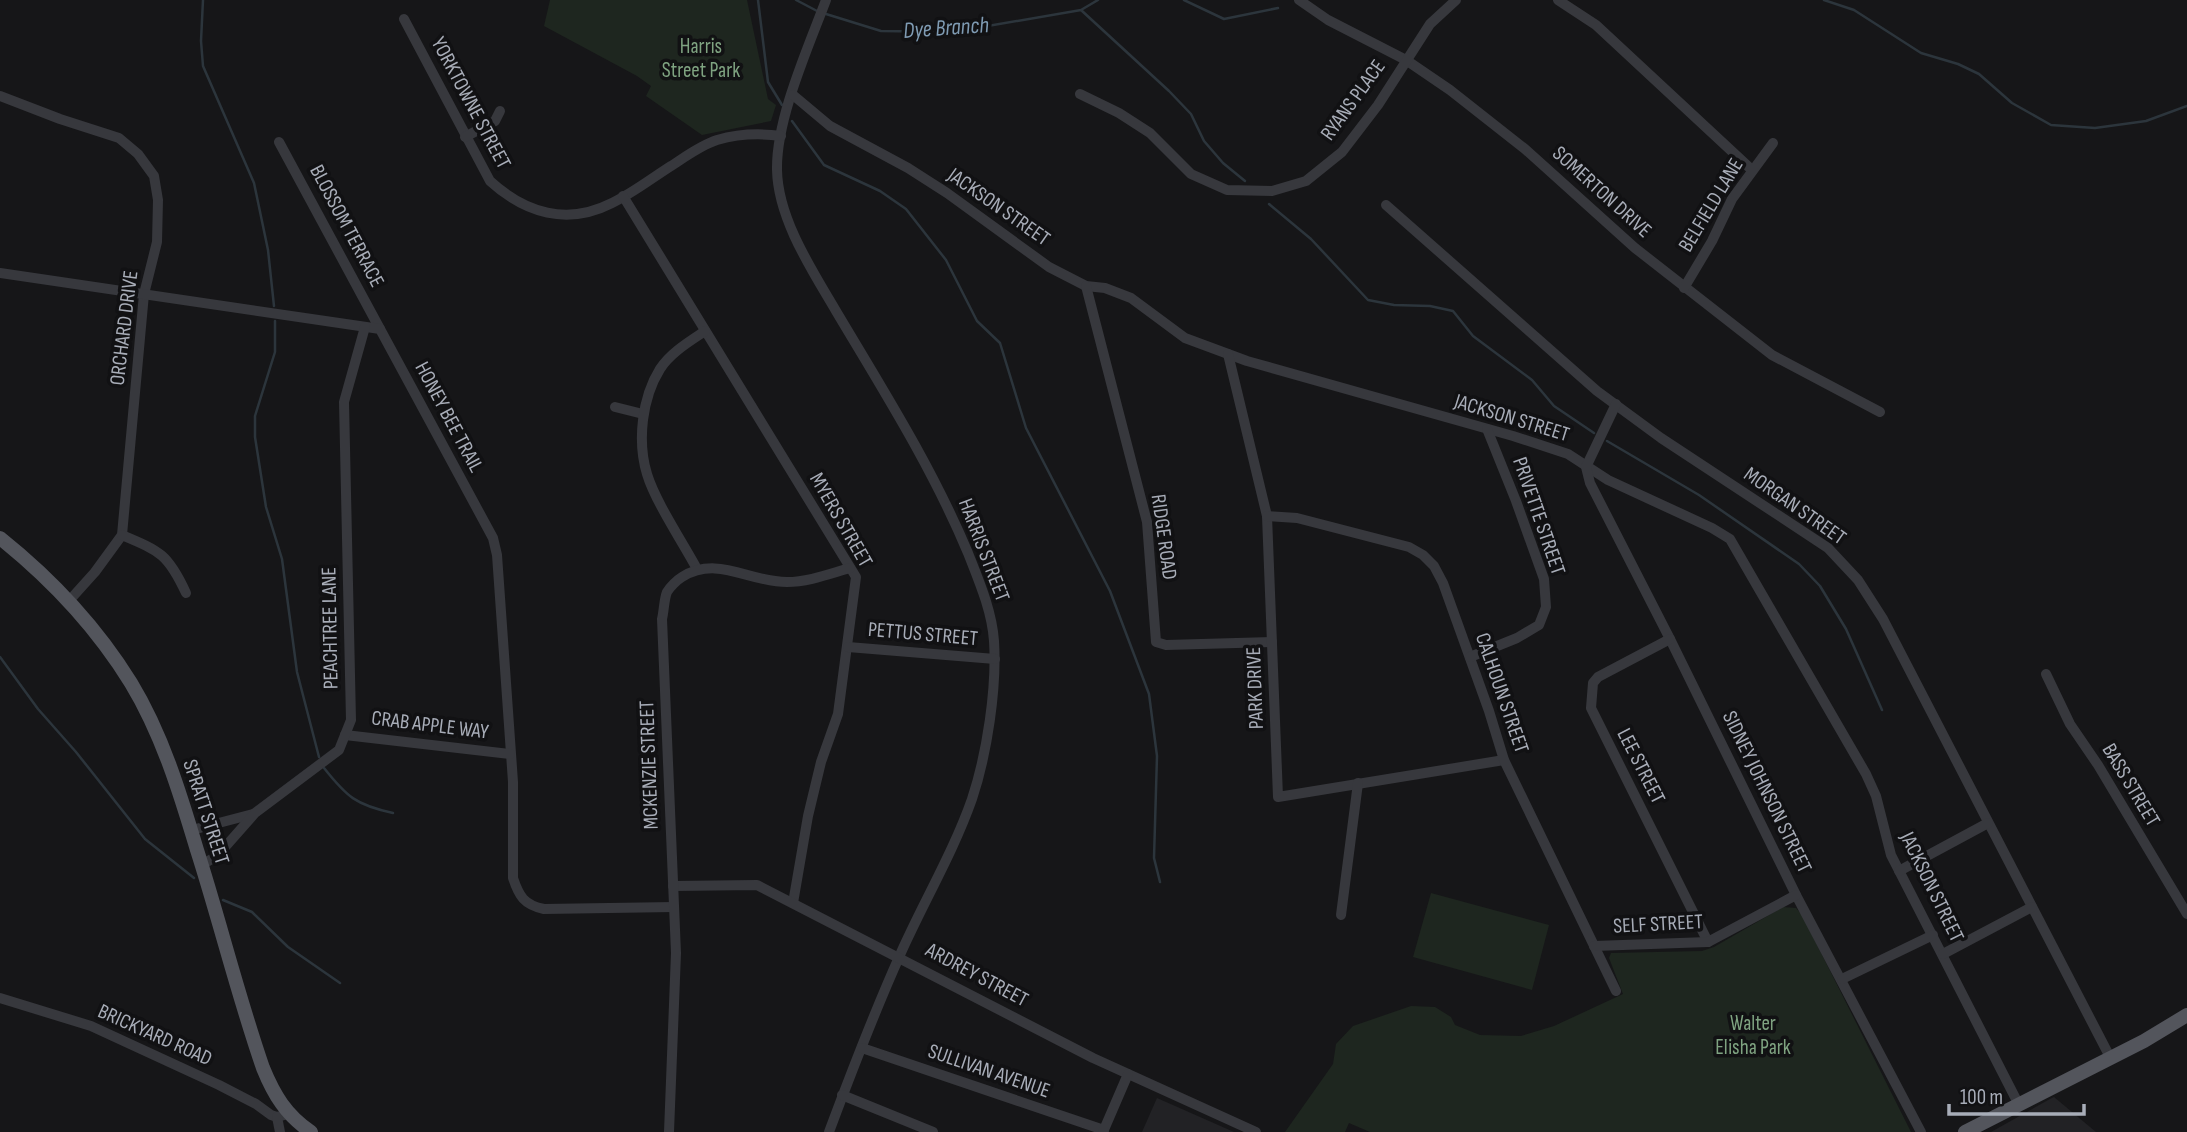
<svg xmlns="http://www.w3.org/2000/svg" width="2187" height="1132" font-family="'Sofia Sans Condensed',sans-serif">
<rect width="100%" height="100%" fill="#161618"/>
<g fill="#222225">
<path d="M2054 1097 2096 1132H1991L2050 1099Z"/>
<path d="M1157 1098 1234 1132H1142Z"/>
</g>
<g fill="#1e261f">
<path d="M550 0H747L768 99 776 105 771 121 702 135 646 96 651 86 637 76 544 26Z"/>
<path d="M1431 893 1549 925 1532 990 1413 957Z"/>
<path d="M1783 907 1796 908 1802 915 1911 1132H1370L1349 1123 1345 1132H1285L1333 1064 1336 1044 1353 1026 1411 1006 1435 1007 1451 1017 1455 1025 1480 1035 1521 1036 1554 1026 1623 994 1609 958 1611 953 1702 951 1714 947Z"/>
</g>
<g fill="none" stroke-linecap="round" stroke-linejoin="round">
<g stroke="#2c353c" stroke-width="2.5">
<path d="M203 0 201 41 203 66 254 183 268 250 274 306"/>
<path d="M758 0 768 82 782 105"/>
<path d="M796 0 819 12"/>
<path d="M1184 0 1224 19 1278 8"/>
<path d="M1824 0 1854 10 1921 53 1958 64 1979 74 2012 103 2051 125 2095 128 2146 121 2187 106"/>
<path d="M1081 10 1169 91 1191 114 1204 141 1223 163 1245 181"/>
<path d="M826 14 881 31 953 32 1081 10 1098 0"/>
<path d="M792 121 824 165 880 191 906 209 946 260 977 321 1000 343 1026 428 1110 591 1149 694 1157 756 1154 858 1160 882"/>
<path d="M1269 204 1311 239 1368 300 1394 305 1430 306 1453 311 1473 336 1532 380 1554 406 1594 433"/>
<path d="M275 321V352L255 416V437L266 507 282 559 297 672 319 757"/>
<path d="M1607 441 1699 495 1799 564 1820 586 1846 629 1882 710"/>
<path d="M0 657 38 709 76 752 145 839 194 878"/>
<path d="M324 768C347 797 356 805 393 813"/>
<path d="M223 900 252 912 288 947 340 983"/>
</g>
<g stroke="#37383d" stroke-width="10">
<path d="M826 0C808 48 776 119 777 170 778 219 812 270 836 311 883 390 932 467 968 553 979 581 992 611 994 641 997 688 987 754 972 799 953 853 923 903 900 955 874 1013 851 1073 829 1132"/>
<path d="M1299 0 1328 20 1406 60 1450 90 1525 149 1635 248 1772 355 1880 412"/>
<path d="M1558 0 1596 25 1752 170"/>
<path d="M404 19 490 181C525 213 567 226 612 203 633 193 652 178 671 166 685 157 701 145 717 140 738 134 760 133 781 136"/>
<path d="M1080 94 1119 113 1150 133 1191 174 1227 190 1272 191 1306 181 1342 152 1378 105 1430 24 1456 0"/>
<path d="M793 95 830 126 908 168 947 193 1049 267 1086 286 1105 288 1131 298 1185 338 1247 361 1513 436 1568 454 1608 480 1712 528 1730 539 1866 774 1876 796 1891 855 2019 1105"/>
<path d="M0 96 60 119 119 138 138 154 154 176 158 200 157 242 144 294 122 535 95 572 68 602"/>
<path d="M465 137 495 121 500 111"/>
<path d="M279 142 380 329"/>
<path d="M623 196 856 577 838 714 821 762 808 816 793 903"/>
<path d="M1386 205 1597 391 1661 438 1828 548 1858 580 1883 619 2111 1059"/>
<path d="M0 273 380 329 493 538 497 555 513 782V878C519 896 524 905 544 909L674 907"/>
<path d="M1086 286 1147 522 1156 642 1166 645 1272 642"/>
<path d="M1684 288 1712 241 1732 199 1773 143"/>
<path d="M1228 354 1267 516 1278 797 1504 760"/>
<path d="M1616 404 1586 467 1590 483 1670 639 1796 895 1921 1132"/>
<path d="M615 407 643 414"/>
<path d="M1267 516 1297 518 1409 547 1423 555 1434 566 1443 583 1489 711 1504 760 1616 991"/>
<path d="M122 535C160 551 168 554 186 593"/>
<path d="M697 569C683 543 655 501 647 474 637 441 642 398 660 369 670 353 690 341 705 331"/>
<path d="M1670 639 1598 677 1593 683 1591 708 1708 942"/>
<path d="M848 647 995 659"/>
<path d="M1470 657 1517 638 1539 625 1546 607 1544 579 1516 501 1487 429"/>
<path d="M2046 674 2070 724 2098 765 2187 914"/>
<path d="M345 735 510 754"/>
<path d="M192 830 253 814"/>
<path d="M202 865 218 855 255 813 339 750 351 720 344 402 365 327"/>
<path d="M1899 871 1988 823"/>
<path d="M673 886 757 885 1093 1058 1256 1132"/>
<path d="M1341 915 1358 783"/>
<path d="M1594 946 1708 942 1796 895"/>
<path d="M1943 954 2032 907"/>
<path d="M1842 979 1933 935"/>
<path d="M0 998 91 1026 219 1085 256 1104 271 1115 277 1117 288 1114"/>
<path d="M862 1048 1104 1130"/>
<path d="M842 1095 933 1132"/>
<path d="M277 1117 280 1132"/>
<path d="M669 1132 676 953 662 619C664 611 664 599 667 592 670 587 677 580 682 577 718 555 748 582 787 582 808 582 829 574 850 568"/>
<path d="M1103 1132 1128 1074"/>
</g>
<g stroke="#53555c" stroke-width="14">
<path d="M0 538C50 578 97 628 131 683 162 734 180 793 197 850 220 922 238 996 263 1068 274 1095 286 1115 311 1132"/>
<path d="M1965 1132 2144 1041 2187 1015"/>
</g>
</g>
<g text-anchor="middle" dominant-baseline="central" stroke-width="7" stroke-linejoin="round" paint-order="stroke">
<g font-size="21" fill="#7fa381" stroke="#111113">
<text x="701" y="46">Harris<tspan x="701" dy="24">Street Park</tspan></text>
<text x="1753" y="1023">Walter<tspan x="1753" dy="24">Elisha Park</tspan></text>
</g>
<g font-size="21" fill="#a8adb8" stroke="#111113">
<text transform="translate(1353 100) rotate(-54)">RYANS PLACE</text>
<text transform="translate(471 103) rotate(62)">YORKTOWNE STREET</text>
<text transform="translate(1602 192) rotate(42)">SOMERTON DRIVE</text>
<text transform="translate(1711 205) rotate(-59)">BELFIELD LANE</text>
<text transform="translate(999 207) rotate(35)">JACKSON STREET</text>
<text transform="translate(347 226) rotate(62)">BLOSSOM TERRACE</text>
<text transform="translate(124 328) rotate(-83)">ORCHARD DRIVE</text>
<text transform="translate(449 417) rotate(62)">HONEY BEE TRAIL</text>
<text transform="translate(1512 418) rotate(17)">JACKSON STREET</text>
<text transform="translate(1795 506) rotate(35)">MORGAN STREET</text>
<text transform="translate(1539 516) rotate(71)">PRIVETTE STREET</text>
<text transform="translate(841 520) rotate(60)">MYERS STREET</text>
<text transform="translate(1164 537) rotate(82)">RIDGE ROAD</text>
<text transform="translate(984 550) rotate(69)">HARRIS STREET</text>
<text transform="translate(330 628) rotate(-91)">PEACHTREE LANE</text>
<text transform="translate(923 634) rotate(5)">PETTUS STREET</text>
<text transform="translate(1255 688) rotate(-92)">PARK DRIVE</text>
<text transform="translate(1502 693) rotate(71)">CALHOUN STREET</text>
<text transform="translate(430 725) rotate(7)">CRAB APPLE WAY</text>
<text transform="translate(649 765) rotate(-92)">MCKENZIE STREET</text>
<text transform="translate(1641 766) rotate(63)">LEE STREET</text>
<text transform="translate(2131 785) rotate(59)">BASS STREET</text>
<text transform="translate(1767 792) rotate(64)">SIDNEY JOHNSON STREET</text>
<text transform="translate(206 812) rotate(72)">SPRATT STREET</text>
<text transform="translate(1932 887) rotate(64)">JACKSON STREET</text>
<text transform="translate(1658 924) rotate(-3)">SELF STREET</text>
<text transform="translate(977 975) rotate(28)">ARDREY STREET</text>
<text transform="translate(155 1035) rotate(24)">BRICKYARD ROAD</text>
<text transform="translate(989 1071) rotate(19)">SULLIVAN AVENUE</text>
</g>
<g font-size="23" font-style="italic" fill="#7f9bb3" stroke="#111113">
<text transform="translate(946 28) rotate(-4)">Dye Branch</text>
</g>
</g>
<path d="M1949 1104v10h135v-10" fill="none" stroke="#a8adb8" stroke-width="3.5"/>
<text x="1960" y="1104" font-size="21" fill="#a8adb8" stroke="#111113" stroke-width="5" paint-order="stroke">100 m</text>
</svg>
